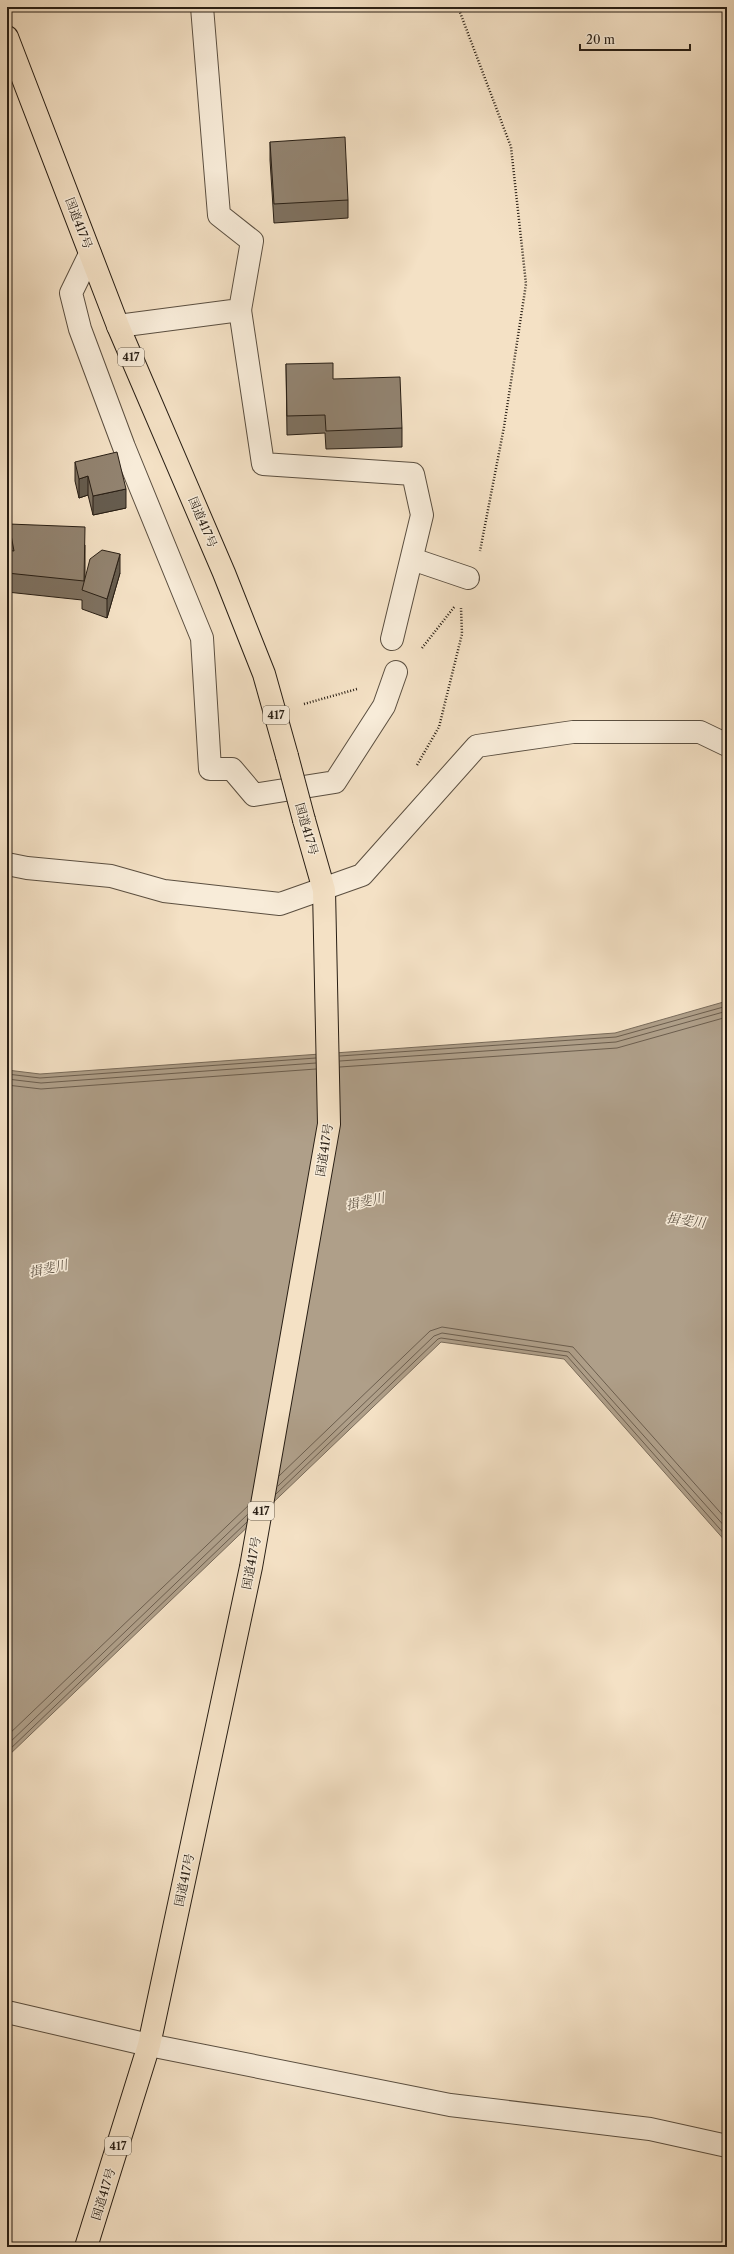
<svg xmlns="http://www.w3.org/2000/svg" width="734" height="2254" font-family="'Libre Caslon Text','Noto Serif JP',serif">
<rect width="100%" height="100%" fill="#f4e1c5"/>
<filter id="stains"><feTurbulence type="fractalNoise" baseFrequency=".005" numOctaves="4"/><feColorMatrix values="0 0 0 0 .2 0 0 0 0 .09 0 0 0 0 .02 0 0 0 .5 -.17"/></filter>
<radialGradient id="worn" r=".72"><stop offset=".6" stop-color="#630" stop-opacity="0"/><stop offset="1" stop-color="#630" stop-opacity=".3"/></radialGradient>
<path fill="#af9f89" stroke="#796b5a" d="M727 1001V1543L564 1359 441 1342 7 1757V1070L40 1074 615 1033Z"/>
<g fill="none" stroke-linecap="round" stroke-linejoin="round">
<g stroke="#6c5e4e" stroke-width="1">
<path d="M340 1056 616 1037 727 1006"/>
<path d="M340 1061 616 1042 727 1011"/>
<path d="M340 1067 617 1048 727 1017"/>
<path d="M7 1074 40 1078 316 1058"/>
<path d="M7 1079 41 1083 316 1063"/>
<path d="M7 1085 41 1089 316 1069"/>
<path d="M279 1476 430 1331 442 1327 573 1347 727 1520"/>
<path d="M278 1486 434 1336 442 1333 569 1352 727 1529"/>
<path d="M276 1494 438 1339 441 1338 567 1356 727 1537"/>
<path d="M7 1736 250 1504"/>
<path d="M7 1745 248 1514"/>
<path d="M7 1752 247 1522"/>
</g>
<g stroke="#5b4f40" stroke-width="24">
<g id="minor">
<path d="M90 254 71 293 80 329 124 447 202 638 210 769H232L254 795 335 782 384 706 396 672"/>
<path d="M240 310 263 464 413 474 422 515 392 639"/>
<path d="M118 326 240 310 252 241 219 215 202 7"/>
<path d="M412 559 468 578"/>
<path d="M7 864 27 868 111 876 164 891 280 904 362 875 477 746 573 732H700L727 745"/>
<path d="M7 2012 149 2045 450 2105 650 2129 727 2146"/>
</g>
</g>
<g stroke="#281e14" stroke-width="24">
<g id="highway">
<path d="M7 37 118 326 224 573 264 674 287 756"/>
<path d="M86 2247 149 2045 251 1567 329 1124 324 890 304 820"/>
</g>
</g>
<g stroke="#281e14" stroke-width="2.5" stroke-dasharray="1 2" stroke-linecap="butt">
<path d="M458 7 511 147 526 284 504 427 480 551"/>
<path d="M422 648 455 606"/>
<path d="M304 704 357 689"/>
<path d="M417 765 439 727 462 634 461 608"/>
</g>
<use href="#minor" stroke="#f8ecd9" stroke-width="22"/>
<use href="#highway" stroke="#f4e1c5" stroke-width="22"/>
<g stroke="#281e14" stroke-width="24" stroke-linecap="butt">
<path id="highway-bridge" d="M287 756 304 820"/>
</g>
<use href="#highway-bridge" stroke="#f4e1c5" stroke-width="22"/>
</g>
<g fill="#7e7160" stroke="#281e14">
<path d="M270 142 348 200V218L274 223 270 160Z"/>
<path d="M286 364 402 428V447L326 449 325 433 287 435Z"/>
<path d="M75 462 126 508 93 515 88 495 79 498 75 481Z"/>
<path d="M9 524 85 545V580L120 573 107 618 82 609V600L7 592V550H10L9 543Z"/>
</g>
<g fill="#665c4e" stroke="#281e14">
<path d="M88 476V495L79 498V479Z"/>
<path d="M126 489V508L93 515V496Z"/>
<path d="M120 554V573L107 618V599Z"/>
</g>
<g fill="#928370" stroke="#281e14">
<path d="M345 137 348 200 274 204 270 142Z"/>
<path d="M333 363V379L400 377 402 428 326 431 325 415 287 416 286 364Z"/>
<path d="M117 452 126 489 93 496 88 476 79 479 75 462Z"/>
<path d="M9 524 85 527 84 581 7 573V550L14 551Z"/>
<path d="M102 550 120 554 107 599 82 590 90 559Z"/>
</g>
<g text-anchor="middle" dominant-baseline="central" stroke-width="3" stroke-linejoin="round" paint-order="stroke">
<g fill="#f8ecd9" stroke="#665c4f" stroke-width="1">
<rect x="118" y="348" width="26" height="18" rx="3"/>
<rect x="263" y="706" width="26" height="18" rx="3"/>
<rect x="248" y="1502" width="26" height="18" rx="3"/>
<rect x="105" y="2137" width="26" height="18" rx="3"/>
</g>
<g font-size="11" font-weight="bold" fill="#281e14">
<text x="131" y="357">417</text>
<text x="276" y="715">417</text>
<text x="261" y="1511">417</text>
<text x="118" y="2146">417</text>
</g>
<g font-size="12" fill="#281e14" stroke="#f8ecd9">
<text transform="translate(79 223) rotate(69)">国道417号</text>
<text transform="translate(203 522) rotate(67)">国道417号</text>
<text transform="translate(307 829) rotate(74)">国道417号</text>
<text transform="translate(324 1150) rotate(-81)">国道417号</text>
<text transform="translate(251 1563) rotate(-79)">国道417号</text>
<text transform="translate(184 1880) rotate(-78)">国道417号</text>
<text transform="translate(103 2194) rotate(-73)">国道417号</text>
</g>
<g font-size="13" font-style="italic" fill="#5e5243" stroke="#f8ecd9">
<text transform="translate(365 1201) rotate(-12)">揖斐川</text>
<text transform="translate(686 1220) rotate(7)">揖斐川</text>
<text transform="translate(48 1268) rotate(-12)">揖斐川</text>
</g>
</g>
<rect width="734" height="2254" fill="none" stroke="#f4e1c5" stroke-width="24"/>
<rect x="8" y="8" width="718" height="2238" fill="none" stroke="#281e14" stroke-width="2"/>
<rect x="12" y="12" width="710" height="2230" fill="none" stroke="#281e14"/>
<path d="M580 44v6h110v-6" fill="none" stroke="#281e14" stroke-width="2"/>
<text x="586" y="44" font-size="12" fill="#281e14" stroke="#f8ecd9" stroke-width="3" paint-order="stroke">20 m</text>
<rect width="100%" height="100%" filter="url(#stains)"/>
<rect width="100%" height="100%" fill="url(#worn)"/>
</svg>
